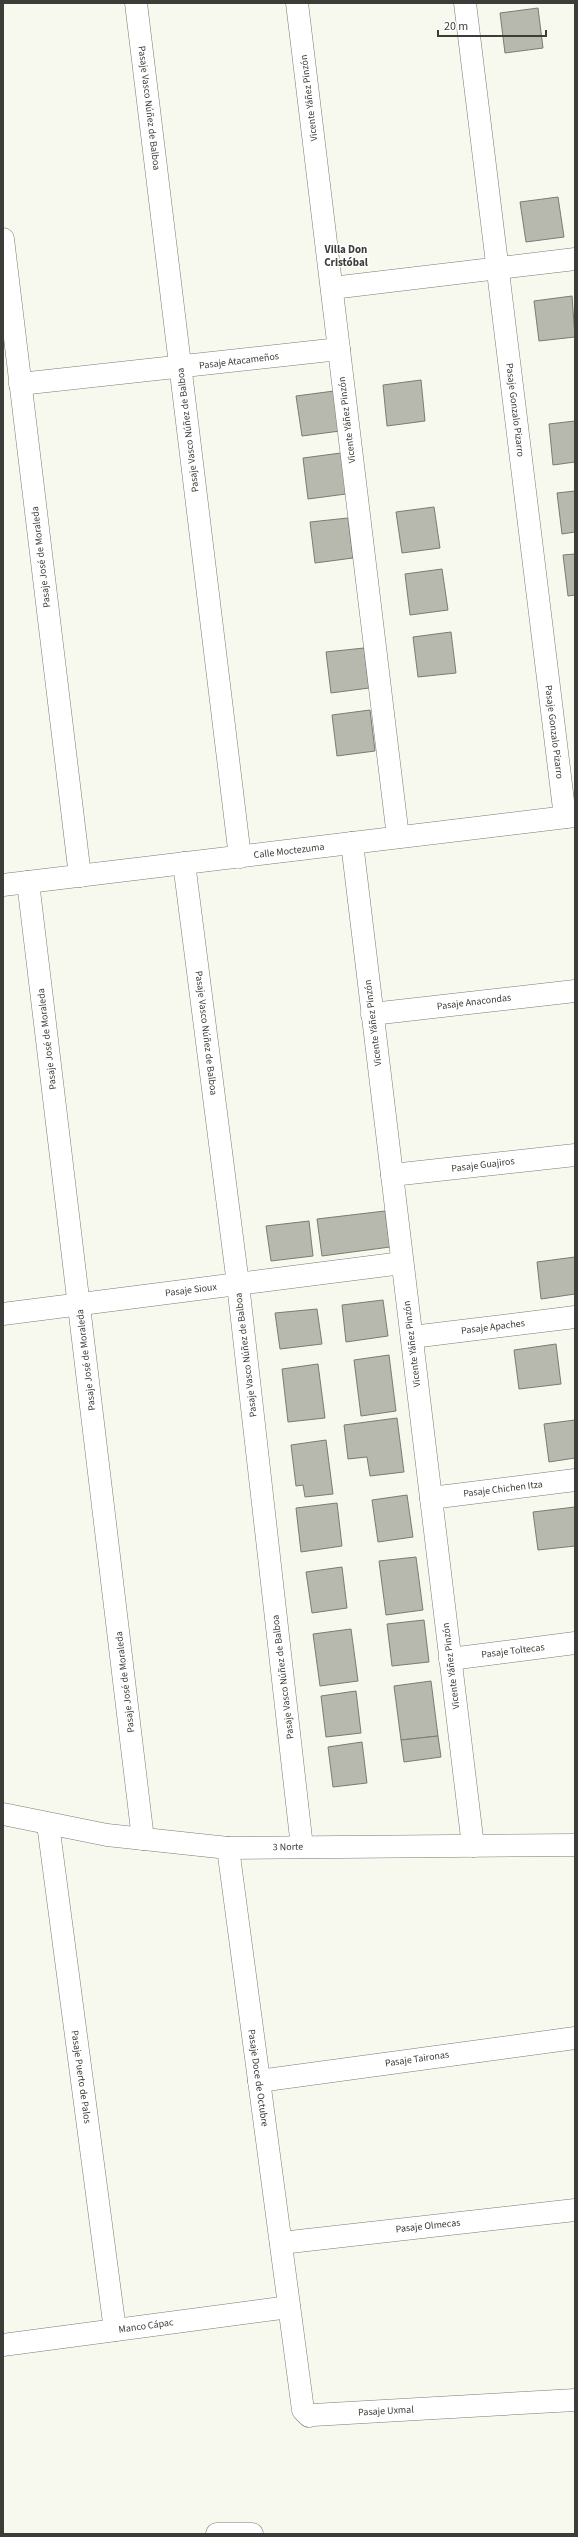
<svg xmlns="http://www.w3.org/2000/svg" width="578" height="2537" font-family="'Source Sans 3',sans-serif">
<rect width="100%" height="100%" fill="#f7f8ee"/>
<g fill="#b7b9af" stroke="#7a7b72">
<path d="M538 8 543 48 505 53 500 13Z"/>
<path d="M558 197 564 237 526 242 520 202Z"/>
<path d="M572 296 575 337 539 341 534 301Z"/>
<path d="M421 380 425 421 387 426 383 385Z"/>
<path d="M334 391 340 431 302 436 296 396Z"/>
<path d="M575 421V462L553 465 549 424Z"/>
<path d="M341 453 346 494 308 499 303 458Z"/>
<path d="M575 491V532L562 534 557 493Z"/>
<path d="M434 507 440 548 402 553 396 512Z"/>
<path d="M348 518 353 558 315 563 310 522Z"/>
<path d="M575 554V595L568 596 563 555Z"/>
<path d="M442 569 448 610 410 615 405 574Z"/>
<path d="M451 632 456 673 418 677 413 637Z"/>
<path d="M364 648 369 688 331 693 326 652Z"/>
<path d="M370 710 375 751 337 756 332 715Z"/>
<path d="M385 1211 390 1247 322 1256 317 1219Z"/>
<path d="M309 1221 313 1256 271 1261 266 1226Z"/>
<path d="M575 1257V1294L541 1299 537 1262Z"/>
<path d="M383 1300 388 1336 346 1342 342 1305Z"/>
<path d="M317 1309 322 1344 280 1349 275 1313Z"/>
<path d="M556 1344 561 1384 519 1389 514 1350Z"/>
<path d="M389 1355 396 1411 361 1416 354 1360Z"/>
<path d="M318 1364 325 1418 288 1422 282 1369Z"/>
<path d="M397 1418 404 1472 370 1476 367 1457 348 1459 344 1425Z"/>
<path d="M575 1420V1458L549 1462 544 1424Z"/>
<path d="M326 1440 333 1494 305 1497 303 1485 296 1486 291 1445Z"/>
<path d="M407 1495 413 1537 378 1542 372 1500Z"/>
<path d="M337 1503 342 1546 301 1552 296 1508Z"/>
<path d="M575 1507V1546L538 1550 533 1512Z"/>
<path d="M416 1557 423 1610 386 1615 379 1561Z"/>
<path d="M342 1567 347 1608 312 1613 306 1572Z"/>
<path d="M424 1620 429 1662 392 1666 387 1624Z"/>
<path d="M351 1629 358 1681 320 1686 313 1634Z"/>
<path d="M431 1681 438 1736 401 1740 394 1686Z"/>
<path d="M356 1691 361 1733 326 1737 321 1696Z"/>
<path d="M438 1736 441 1757 404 1762 401 1740Z"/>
<path d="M362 1742 367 1783 333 1787 328 1747Z"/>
</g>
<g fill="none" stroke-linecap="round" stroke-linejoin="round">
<g stroke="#7b7c73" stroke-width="23">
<g id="minor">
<path d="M136 3 240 857"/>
<path d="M297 3 398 837"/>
<path d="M465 3 565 817"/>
<path d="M3 239 80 876"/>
<path d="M332 288 575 259"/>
<path d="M20 384 339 349"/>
<path d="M352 843 473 1846"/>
<path d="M184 863 238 1284 302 1847"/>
<path d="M28 882 143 1839"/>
<path d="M3 885 575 816"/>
<path d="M372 1014 575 991"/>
<path d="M392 1175 575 1155"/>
<path d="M3 1314 402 1263"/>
<path d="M412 1337 575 1317"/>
<path d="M431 1498 575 1480"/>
<path d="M450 1659 575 1643"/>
<path d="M48 1824 115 2330"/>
<path d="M228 1848 303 2410 309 2416 313 2415 575 2400"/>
<path d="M259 2081 575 2038"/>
<path d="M281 2243 575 2210"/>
<path d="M3 2345 289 2307"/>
<path d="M217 2534H252"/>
</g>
</g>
<g stroke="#7b7c73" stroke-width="23">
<path id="tertiary" d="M3 1814 107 1835 228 1848 575 1845"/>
</g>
<use href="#minor" stroke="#fff" stroke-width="22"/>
<use href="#tertiary" stroke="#fff" stroke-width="22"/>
</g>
<g text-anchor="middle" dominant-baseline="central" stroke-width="3" stroke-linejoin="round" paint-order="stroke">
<g font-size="10" fill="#3c3c38" stroke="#fff">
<text transform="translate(309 98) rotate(-97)">Vicente Yáñez Pinzón</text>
<text transform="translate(149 108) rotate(83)">Pasaje Vasco Núñez de Balboa</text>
<text transform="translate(239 361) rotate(-7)">Pasaje Atacameños</text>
<text transform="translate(515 410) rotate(83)">Pasaje Gonzalo Pizarro</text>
<text transform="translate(347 420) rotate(-97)">Vicente Yáñez Pinzón</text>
<text transform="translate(188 430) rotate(-97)">Pasaje Vasco Núñez de Balboa</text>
<text transform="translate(41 557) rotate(-97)">Pasaje José de Moraleda</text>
<text transform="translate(554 732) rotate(83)">Pasaje Gonzalo Pizarro</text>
<text transform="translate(289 851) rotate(-7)">Calle Moctezuma</text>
<text transform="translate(474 1002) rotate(-7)">Pasaje Anacondas</text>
<text transform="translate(373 1023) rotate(-97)">Vicente Yáñez Pinzón</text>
<text transform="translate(206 1033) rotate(83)">Pasaje Vasco Núñez de Balboa</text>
<text transform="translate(47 1039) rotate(-97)">Pasaje José de Moraleda</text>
<text transform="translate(483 1165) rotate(-7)">Pasaje Guajiros</text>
<text transform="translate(191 1290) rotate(-7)">Pasaje Sioux</text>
<text transform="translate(493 1327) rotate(-7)">Pasaje Apaches</text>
<text transform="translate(412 1344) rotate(-97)">Vicente Yáñez Pinzón</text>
<text transform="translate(246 1355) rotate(-97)">Pasaje Vasco Núñez de Balboa</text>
<text transform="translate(86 1360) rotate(-97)">Pasaje José de Moraleda</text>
<text transform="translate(503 1489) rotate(-7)">Pasaje Chichen Itza</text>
<text transform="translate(513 1651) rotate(-7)">Pasaje Toltecas</text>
<text transform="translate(451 1666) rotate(-97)">Vicente Yáñez Pinzón</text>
<text transform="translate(283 1677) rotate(-97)">Pasaje Vasco Núñez de Balboa</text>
<text transform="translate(125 1682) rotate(-97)">Pasaje José de Moraleda</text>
<text transform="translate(288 1847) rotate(-1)">3 Norte</text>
<text transform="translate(417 2059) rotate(-8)">Pasaje Taironas</text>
<text transform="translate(81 2077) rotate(82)">Pasaje Puerto de Palos</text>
<text transform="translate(258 2078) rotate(82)">Pasaje Doce de Octubre</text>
<text transform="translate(428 2226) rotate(-6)">Pasaje Olmecas</text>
<text transform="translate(146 2326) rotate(-8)">Manco Cápac</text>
<text transform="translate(386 2411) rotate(-3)">Pasaje Uxmal</text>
</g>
<g font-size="11" font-weight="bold" fill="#3c3c38" stroke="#fff">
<text x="346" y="249">Villa Don<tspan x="346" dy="13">Cristóbal</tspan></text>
</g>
</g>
<rect width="578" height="2537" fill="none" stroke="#3c3c38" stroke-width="8"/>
<path d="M438 30v6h108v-6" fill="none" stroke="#3c3c38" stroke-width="2"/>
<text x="444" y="30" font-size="12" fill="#3c3c38" stroke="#ffffff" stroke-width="3" paint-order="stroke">20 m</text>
</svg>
